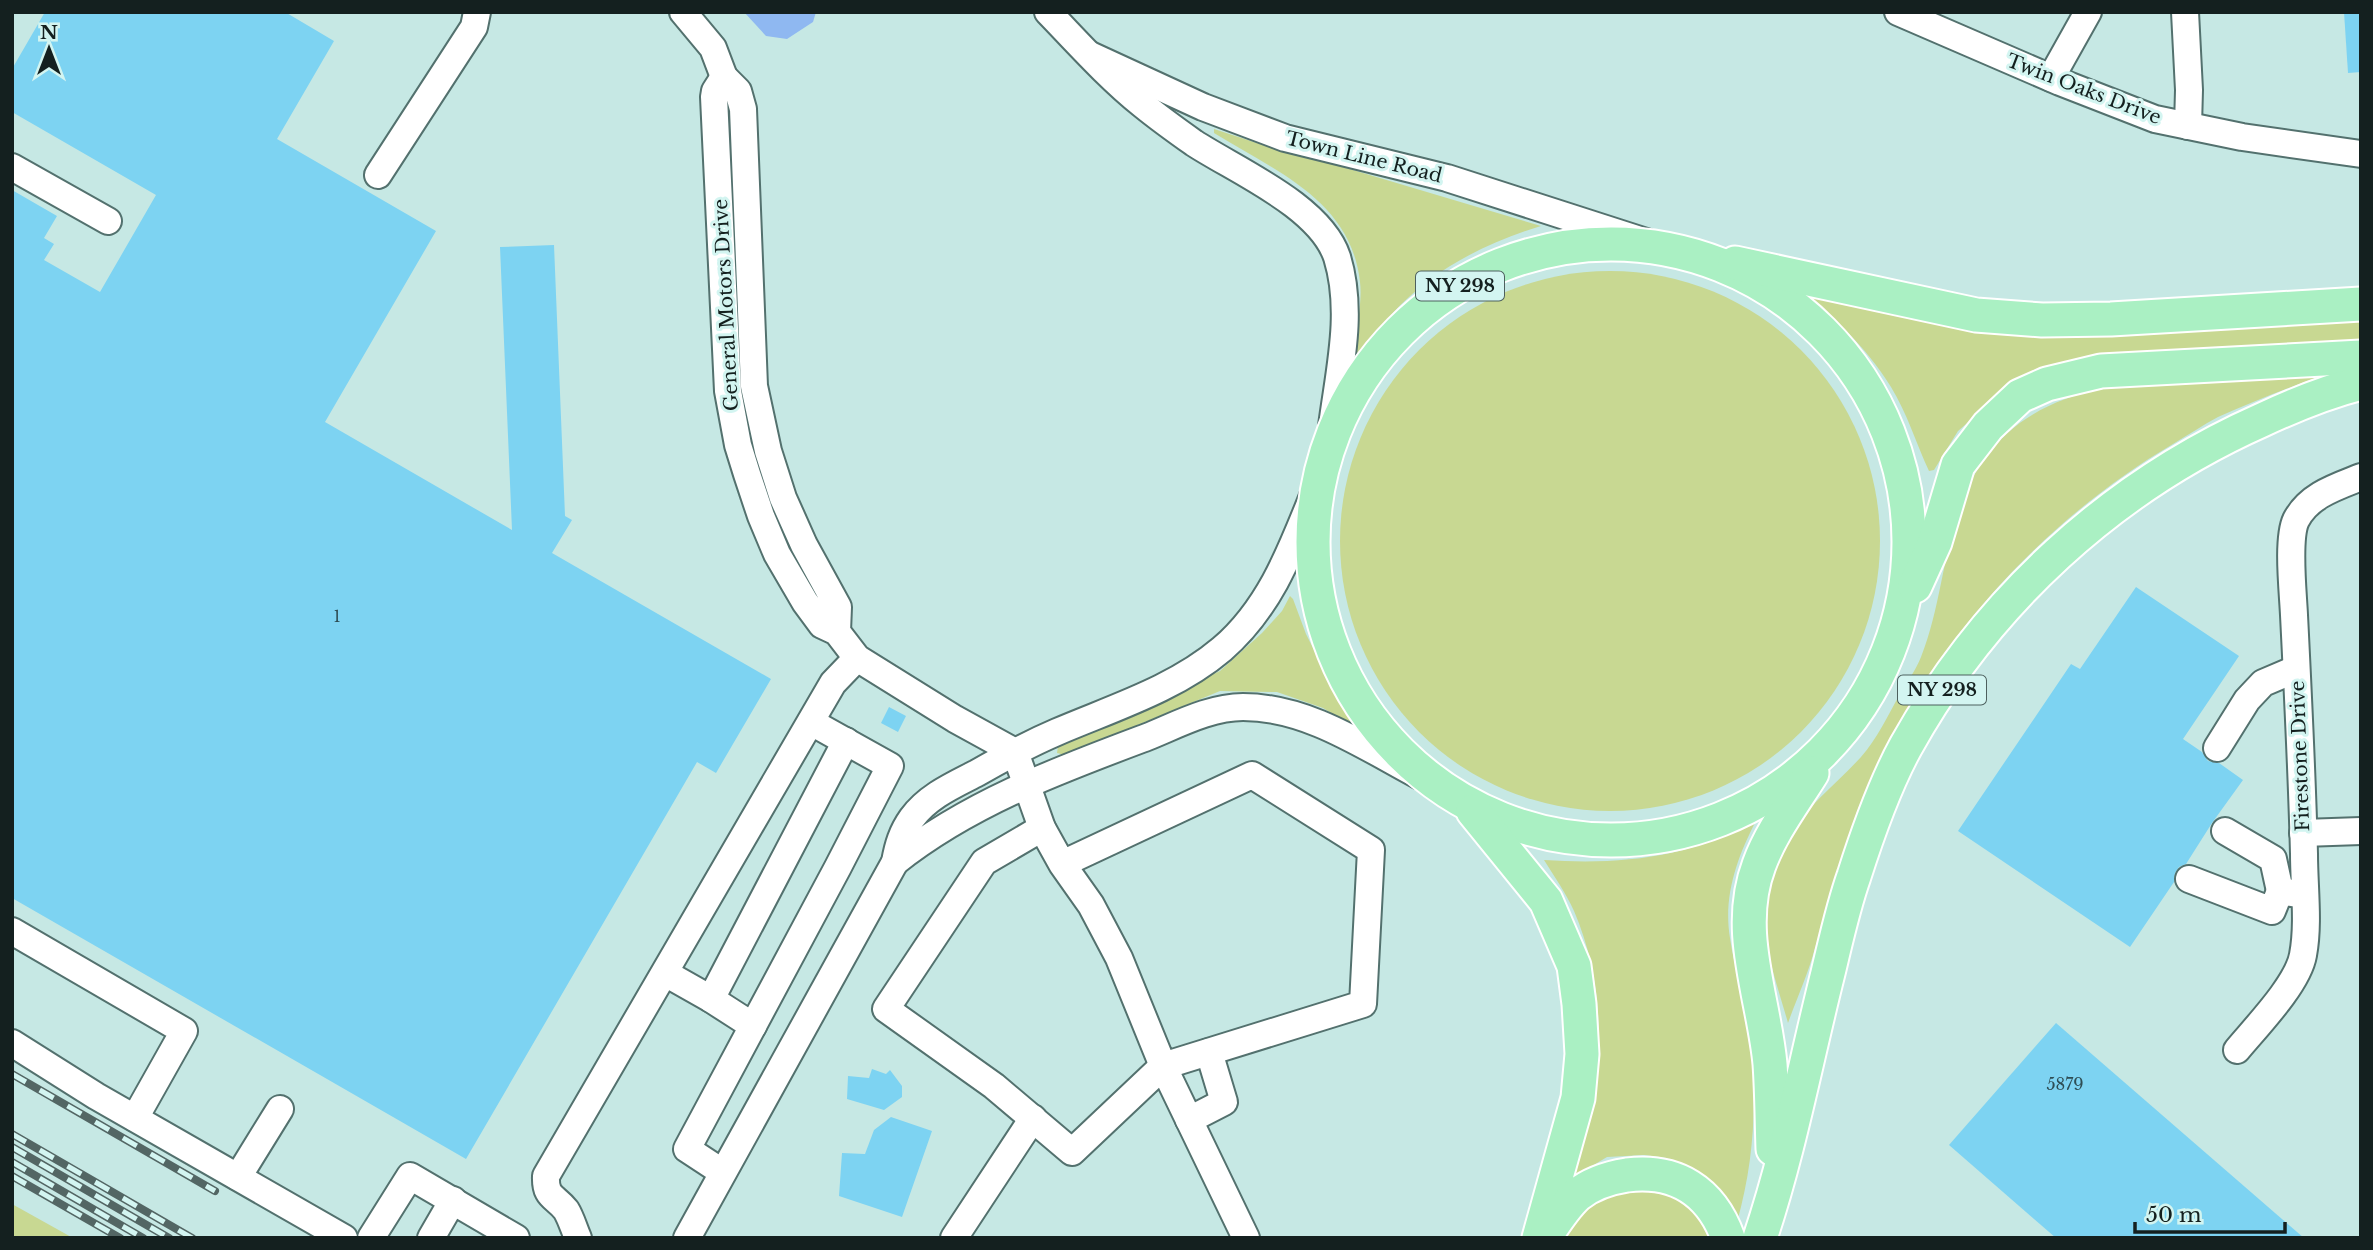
<svg xmlns="http://www.w3.org/2000/svg" width="2373" height="1250" font-family="'Libre Baskerville',serif">
<rect width="100%" height="100%" fill="#c6e8e4"/>
<g fill="#c8d892">
<path d="M1214 129 1263 145 1316 159 1541 226C1485 243 1432 270 1392 314 1380 328 1369 343 1358 358 1353 334 1363 307 1360 282 1351 200 1275 171 1214 133Z"/>
<circle cx="1610" cy="541" r="270"/>
<path d="M1792 286 1888 310 2361 318V341L2296 348 1980 412 1958 431 1934 470 1929 471C1916 443 1907 413 1891 387 1865 345 1831 314 1792 286Z"/>
<path d="M2327 374C2290 387 2253 401 2218 417 2203 425 2188 435 2173 444 2039 523 1931 645 1867 787 1844 839 1832 895 1815 948 1808 974 1797 998 1788 1023 1777 983 1754 924 1767 883 1772 868 1779 847 1788 835 1808 806 1837 783 1861 757 1877 739 1888 715 1900 694 1907 682 1916 670 1921 657 1947 592 1943 514 1986 457 2015 417 2056 399 2102 388Z"/>
<path d="M1290 596 1293 599 1306 634 1329 680 1357 727 1352 726 1323 708 1277 692 1220 691 1065 755 1057 753 1058 746 1095 727 1220 671 1262 633 1282 611Z"/>
<path d="M1756 821C1737 857 1723 897 1730 938 1734 968 1745 997 1749 1027 1758 1093 1755 1159 1737 1222L1697 1172 1666 1158 1644 1155 1607 1157 1567 1181C1577 1148 1590 1113 1595 1078 1604 1023 1596 962 1574 911 1566 893 1554 876 1544 860 1620 865 1689 858 1756 821Z"/>
<path d="M1649 1183 1691 1203 1713 1238H1560L1581 1202Z"/>
<path d="M12 1204 73 1238H12Z"/>
</g>
<path fill="#8fb8f1" d="M744 12H816L813 22 787 39 766 36Z"/>
<g fill="#7dd3f2">
<path d="M45 12H285L334 41 277 139 436 231 325 422 512 530 500 247 554 245 565 516 572 520 552 553 771 679 716 773 697 762 466 1159 12 898V190L57 216 44 238 54 244 44 260 100 292 156 195 12 112V69Z"/>
<path d="M2344 12H2361V72L2348 73Z"/>
<path d="M2136 587 2239 656 2183 739 2202 752 2208 761 2219 763 2243 780 2212 823 2186 864 2179 867 2175 873 2174 882 2130 947 1958 831 2071 664 2080 669Z"/>
<path d="M889 707 906 716 898 732 881 723Z"/>
<path d="M2056 1023 2304 1238H2056L1949 1145Z"/>
<path d="M872 1069 886 1074 890 1070 902 1086V1097L884 1110 847 1099 848 1076 869 1078Z"/>
<path d="M891 1117 932 1131 902 1217 839 1196 842 1153 865 1154 874 1130Z"/>
</g>
<g fill="none" stroke-linecap="round" stroke-linejoin="round">
<g stroke="#53716e" stroke-width="30">
<g id="minor">
<path d="M683 12 713 48 724 77"/>
<path d="M1048 12C1078 43 1109 78 1143 105 1159 118 1177 131 1194 143 1237 171 1320 206 1337 257 1354 312 1339 371 1332 426"/>
<path d="M1898 12 2060 82 2155 119 2242 137 2361 154"/>
<path d="M2185 12 2189 90 2188 126"/>
<path d="M1090 55 1203 107 1285 138 1447 178 1646 242"/>
<path d="M2051 78 2088 12"/>
<path d="M12 167 108 221"/>
<path d="M378 175 474 27 477 12"/>
<path d="M837 632 838 607 804 545 783 498 768 451 754 386 743 109 738 91 724 77 715 91 714 97 728 391 738 445 747 474 761 516 777 554 805 602 822 625 837 632 857 658 955 719 1015 752 1042 828 1062 864 1252 775 1371 850 1363 1004 1163 1066 1119 958 1091 905 1062 864"/>
<path d="M2217 748 2247 700 2263 683 2296 669"/>
<path d="M1042 828 984 862 886 1009 994 1086 1072 1152 1163 1066 1246 1238"/>
<path d="M2225 831 2273 859 2280 891"/>
<path d="M2303 833 2361 831"/>
<path d="M895 862C969 803 1059 770 1147 737 1177 725 1210 707 1243 707 1308 707 1365 747 1420 776"/>
<path d="M2189 879 2272 911 2280 891 2304 895"/>
<path d="M12 931 184 1031 135 1118"/>
<path d="M665 973 711 999"/>
<path d="M753 1026 711 999 846 741"/>
<path d="M12 1043 96 1096 344 1238"/>
<path d="M2237 1050C2256 1027 2298 984 2303 955 2309 923 2304 887 2304 854 2302 774 2298 695 2294 615 2293 592 2287 539 2296 520 2309 495 2336 487 2361 477"/>
<path d="M1189 1120 1224 1102 1209 1052"/>
<path d="M722 1172 687 1149 838 867 890 766 811 722"/>
<path d="M238 1177 280 1109"/>
<path d="M371 1238 410 1176 516 1238"/>
<path d="M431 1238 453 1200"/>
<path d="M578 1238C574 1229 571 1218 566 1210 555 1196 545 1198 546 1176L833 683 857 658"/>
<path d="M687 1238 895 862C898 845 902 832 912 818 928 796 954 785 977 773 1003 758 1029 744 1057 732 1113 708 1175 689 1222 649 1271 607 1292 548 1315 491"/>
<path d="M954 1238 1033 1118"/>
</g>
</g>
<g stroke="#fff" stroke-width="37">
<g id="major">
<circle cx="1611" cy="542" r="298"/>
<path d="M1735 263 1976 315 2042 320 2111 319 2361 304"/>
<path d="M1915 586 1935 542 1958 465 1988 426 2020 396 2047 384 2101 371 2361 357"/>
<path d="M1473 811 1546 901 1574 966 1579 1004 1582 1054 1578 1098 1539 1238"/>
<path d="M1773 1149C1772 1121 1772 1092 1770 1064 1764 998 1734 931 1759 865 1771 832 1794 802 1812 773"/>
<path d="M1547 1234C1556 1220 1565 1206 1577 1195 1592 1183 1608 1178 1627 1175 1676 1169 1711 1191 1728 1238"/>
<path d="M1760 1238C1789 1152 1806 1060 1828 973 1836 940 1843 907 1854 876 1868 832 1884 786 1906 746 1986 602 2111 487 2262 420 2294 405 2326 392 2361 383"/>
</g>
</g>
<use href="#minor" stroke="#fff" stroke-width="26"/>
<use href="#major" stroke="#aaf0c3" stroke-width="33"/>
<g stroke="#536664" stroke-width="8">
<g id="rail">
<path d="M12 1074 215 1191"/>
<path d="M12 1134 192 1238"/>
<path d="M12 1147 169 1238"/>
<path d="M12 1162 143 1238"/>
<path d="M12 1176 120 1238"/>
</g>
</g>
<use href="#rail" stroke="#d3f5f1" stroke-width="5" stroke-dasharray="16" stroke-linecap="butt"/>
</g>
<g text-anchor="middle" dominant-baseline="central" stroke-width="6" stroke-linejoin="round" paint-order="stroke">
<g font-size="16" fill="#2e4d54">
<text x="337" y="616">1</text>
<text x="2065" y="1084">5879</text>
</g>
<g fill="#d3f5f1" stroke="#4d605e" stroke-width="2">
<rect x="1416" y="271.5" width="88" height="29" rx="5"/>
<rect x="1898" y="675.5" width="88" height="29" rx="5"/>
</g>
<g font-size="18" font-weight="bold" fill="#14201f">
<text x="1460" y="286">NY 298</text>
<text x="1942" y="690">NY 298</text>
</g>
<g font-size="19" fill="#14201f" stroke="#d3f5f1">
<text transform="translate(2084 89) rotate(21)">Twin Oaks Drive</text>
<text transform="translate(1364 157) rotate(14)">Town Line Road</text>
<text transform="translate(726 305) rotate(-93)">General Motors Drive</text>
<text transform="translate(2300 756) rotate(-92)">Firestone Drive</text>
</g>
</g>
<rect width="2373" height="1250" fill="none" stroke="#14201f" stroke-width="28"/>
<g transform="translate(49 49)" stroke="#d3f5f1" stroke-width="5" paint-order="stroke">
<path d="M0-5L12 26L0 18L-12 26Z" fill="#14201f"/>
<text y="-10" font-size="19" font-weight="bold" text-anchor="middle" fill="#14201f">N</text>
</g>
<path d="M2135 1222v10h150v-10" fill="none" stroke="#14201f" stroke-width="3.5"/>
<text x="2146" y="1222" font-size="21" fill="#14201f" stroke="#d3f5f1" stroke-width="5" paint-order="stroke">50 m</text>
</svg>
